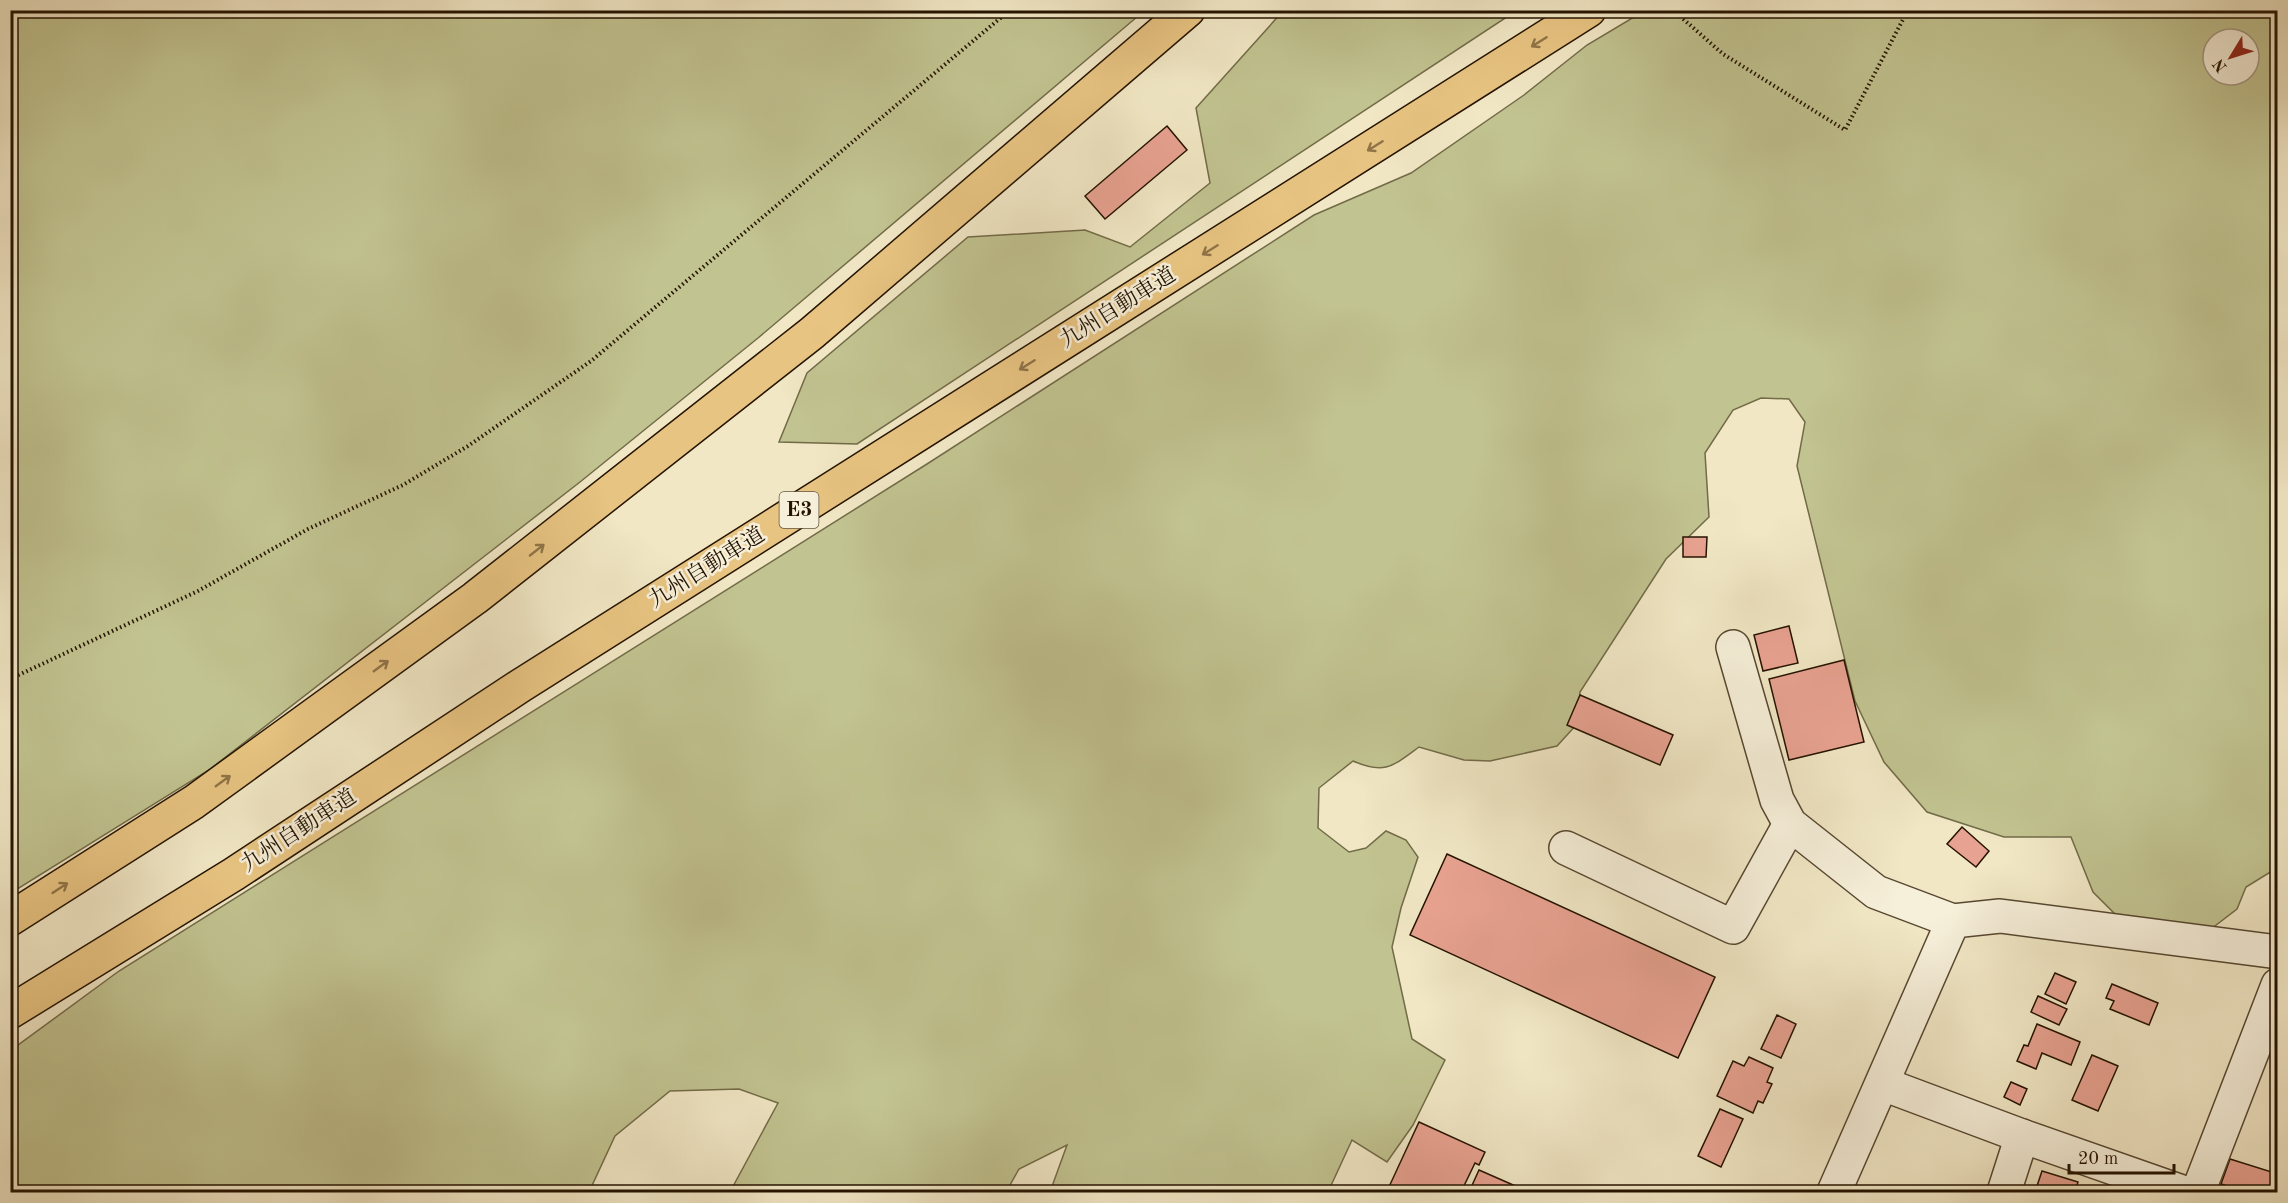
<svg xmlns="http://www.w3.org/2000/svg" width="2288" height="1203" font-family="'Old Standard TT','Noto Serif JP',serif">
<rect width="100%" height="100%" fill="#f1e7c5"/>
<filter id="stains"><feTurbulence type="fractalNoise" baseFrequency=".00333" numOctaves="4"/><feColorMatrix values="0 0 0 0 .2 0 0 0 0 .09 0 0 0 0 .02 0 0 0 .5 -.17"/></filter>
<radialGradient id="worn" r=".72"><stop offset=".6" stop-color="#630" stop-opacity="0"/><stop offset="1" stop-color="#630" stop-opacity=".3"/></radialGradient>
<g fill="#c1c390" stroke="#726b48" stroke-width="1.5" fill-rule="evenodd">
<path d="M11 10H1144V11L758 338 580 482 209 770 11 893Z"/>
<path d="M1283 11H1516L857 444 779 442 807 373 968 237 1085 230 1130 247 1210 183 1196 108Z"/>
<path d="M1644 11H2277V868L2246 887 2237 909 2207 932 2124 923 2093 892 2071 837H2004L1927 812 1884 762 1855 701 1797 466 1805 422 1789 399 1761 398 1733 410 1705 453 1709 517 1666 559 1580 692 1578 723 1557 746 1490 761 1464 760 1419 747C1393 766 1385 775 1353 761L1319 788 1318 828 1349 852 1366 848 1386 831 1406 840 1418 857 1401 908 1392 947 1412 1039 1445 1060 1413 1125 1387 1162 1352 1140 1328 1192H1050L1067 1145 1019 1169 1006 1192H730L778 1103 739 1089 670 1091 615 1136 589 1192H11L10 1051 119 971 927 464 1314 215 1411 173 1524 95 1587 45ZM2213 39H2249V75H2213Z"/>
</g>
<g fill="#e8a291" stroke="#241300" stroke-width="1.5">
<path d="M1167 126 1187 150 1105 219 1085 196Z"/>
<path d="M1683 537H1707L1706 557H1683Z"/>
<path d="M1789 626 1798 663 1763 671 1754 635Z"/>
<path d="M1844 660 1864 742 1789 760 1769 679Z"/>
<path d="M1580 695 1673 735 1660 765 1567 725Z"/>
<path d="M1962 827 1989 851 1976 867 1947 844Z"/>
<path d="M1447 854 1715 977 1678 1058 1410 935Z"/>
<path d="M2055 973 2076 982 2066 1004 2045 994Z"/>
<path d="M2112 984 2158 1003 2149 1025 2110 1009 2114 1001 2106 998Z"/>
<path d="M2038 996 2067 1009 2059 1025 2031 1012Z"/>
<path d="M1777 1015 1796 1024 1781 1058 1761 1049Z"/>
<path d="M2037 1024 2080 1042 2071 1065 2042 1053 2036 1069 2017 1061 2024 1045 2028 1046Z"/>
<path d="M2092 1055 2118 1066 2098 1111 2072 1100Z"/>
<path d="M1749 1057 1773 1068 1767 1082 1772 1084 1763 1103 1758 1101 1753 1113 1717 1096 1733 1061 1744 1066Z"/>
<path d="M2011 1082 2027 1089 2020 1105 2004 1097Z"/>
<path d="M1720 1109 1743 1119 1721 1167 1698 1156Z"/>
<path d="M1419 1122 1485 1152 1479 1165 1475 1163 1461 1192H1396L1388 1189Z"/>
<path d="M2230 1159 2278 1174V1192H2247L2221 1184Z"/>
<path d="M1479 1170 1529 1192H1469Z"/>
<path d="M2042 1171 2078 1182 2075 1192H2035Z"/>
</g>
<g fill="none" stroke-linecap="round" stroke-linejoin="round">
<g stroke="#574831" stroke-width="36">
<g id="street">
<path d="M1733 647 1777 800 1790 824 1876 892 1953 921 2000 916 2278 952"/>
<path d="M1566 848 1733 927 1790 824"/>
<path d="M1883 1084 2022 1136 2182 1192"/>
<path d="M1834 1192 1953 921"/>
<path d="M2004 1192 2022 1136"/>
<path d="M2198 1192 2278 985"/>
</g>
</g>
<g stroke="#241300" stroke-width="36">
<g id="highway">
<path d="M10 919 194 802 475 598 812 333 1188 10"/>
<path d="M10 1012 234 874 520 686 1589 10"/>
</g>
</g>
<g stroke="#241300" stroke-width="4" stroke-dasharray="1.5 3" stroke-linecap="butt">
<path d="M1673 10 1723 54 1845 130 1908 10"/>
<path d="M10 679 198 591 308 529 403 485 468 446 591 361 1010 10"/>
</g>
<use href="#street" stroke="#f6efd9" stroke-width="33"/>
<use href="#highway" stroke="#e8c482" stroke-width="33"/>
</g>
<defs><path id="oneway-shaft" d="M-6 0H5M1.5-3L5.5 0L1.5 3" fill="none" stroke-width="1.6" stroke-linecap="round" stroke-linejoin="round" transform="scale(1.5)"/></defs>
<g stroke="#907448">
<use href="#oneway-shaft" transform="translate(1539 42) rotate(148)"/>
<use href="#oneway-shaft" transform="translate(1375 146) rotate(148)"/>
<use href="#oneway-shaft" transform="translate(1210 250) rotate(148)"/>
<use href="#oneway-shaft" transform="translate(1027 365) rotate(148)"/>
<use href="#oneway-shaft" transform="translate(537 550) rotate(-38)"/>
<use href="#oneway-shaft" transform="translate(381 666) rotate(-36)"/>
<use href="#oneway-shaft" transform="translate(223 781) rotate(-36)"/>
<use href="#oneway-shaft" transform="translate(60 888) rotate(-33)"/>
</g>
<g text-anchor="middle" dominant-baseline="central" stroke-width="5" stroke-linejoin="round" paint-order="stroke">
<rect fill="#f6efd9" stroke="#635541" stroke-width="1.5" x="779.5" y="492" width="39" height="36" rx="4.5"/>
<g font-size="21" font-weight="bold" fill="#241300">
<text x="799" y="510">E3</text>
</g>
<g font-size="22" fill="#241300" stroke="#f6efd9">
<text transform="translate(1118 308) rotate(-32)">九州自動車道</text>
<text transform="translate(707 568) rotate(-32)">九州自動車道</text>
<text transform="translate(299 831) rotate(-33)">九州自動車道</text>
</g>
</g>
<rect width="2288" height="1203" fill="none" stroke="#f1e7c5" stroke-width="36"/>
<rect x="12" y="12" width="2264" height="1179" fill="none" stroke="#241300" stroke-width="3"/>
<rect x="18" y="18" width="2252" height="1167" fill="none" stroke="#241300" stroke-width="1.5"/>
<g transform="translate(2231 57) rotate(232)"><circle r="28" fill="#f6efd9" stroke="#a29782" stroke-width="1.5"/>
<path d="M0-4.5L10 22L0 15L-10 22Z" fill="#8f2418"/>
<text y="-9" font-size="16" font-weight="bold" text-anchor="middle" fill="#241300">N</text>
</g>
<path d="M2069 1164v9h105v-9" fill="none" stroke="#241300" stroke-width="3"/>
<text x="2078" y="1164" font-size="18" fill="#241300" stroke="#f6efd9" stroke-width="4.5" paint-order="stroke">20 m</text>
<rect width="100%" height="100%" filter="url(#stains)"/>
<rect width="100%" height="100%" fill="url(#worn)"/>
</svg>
